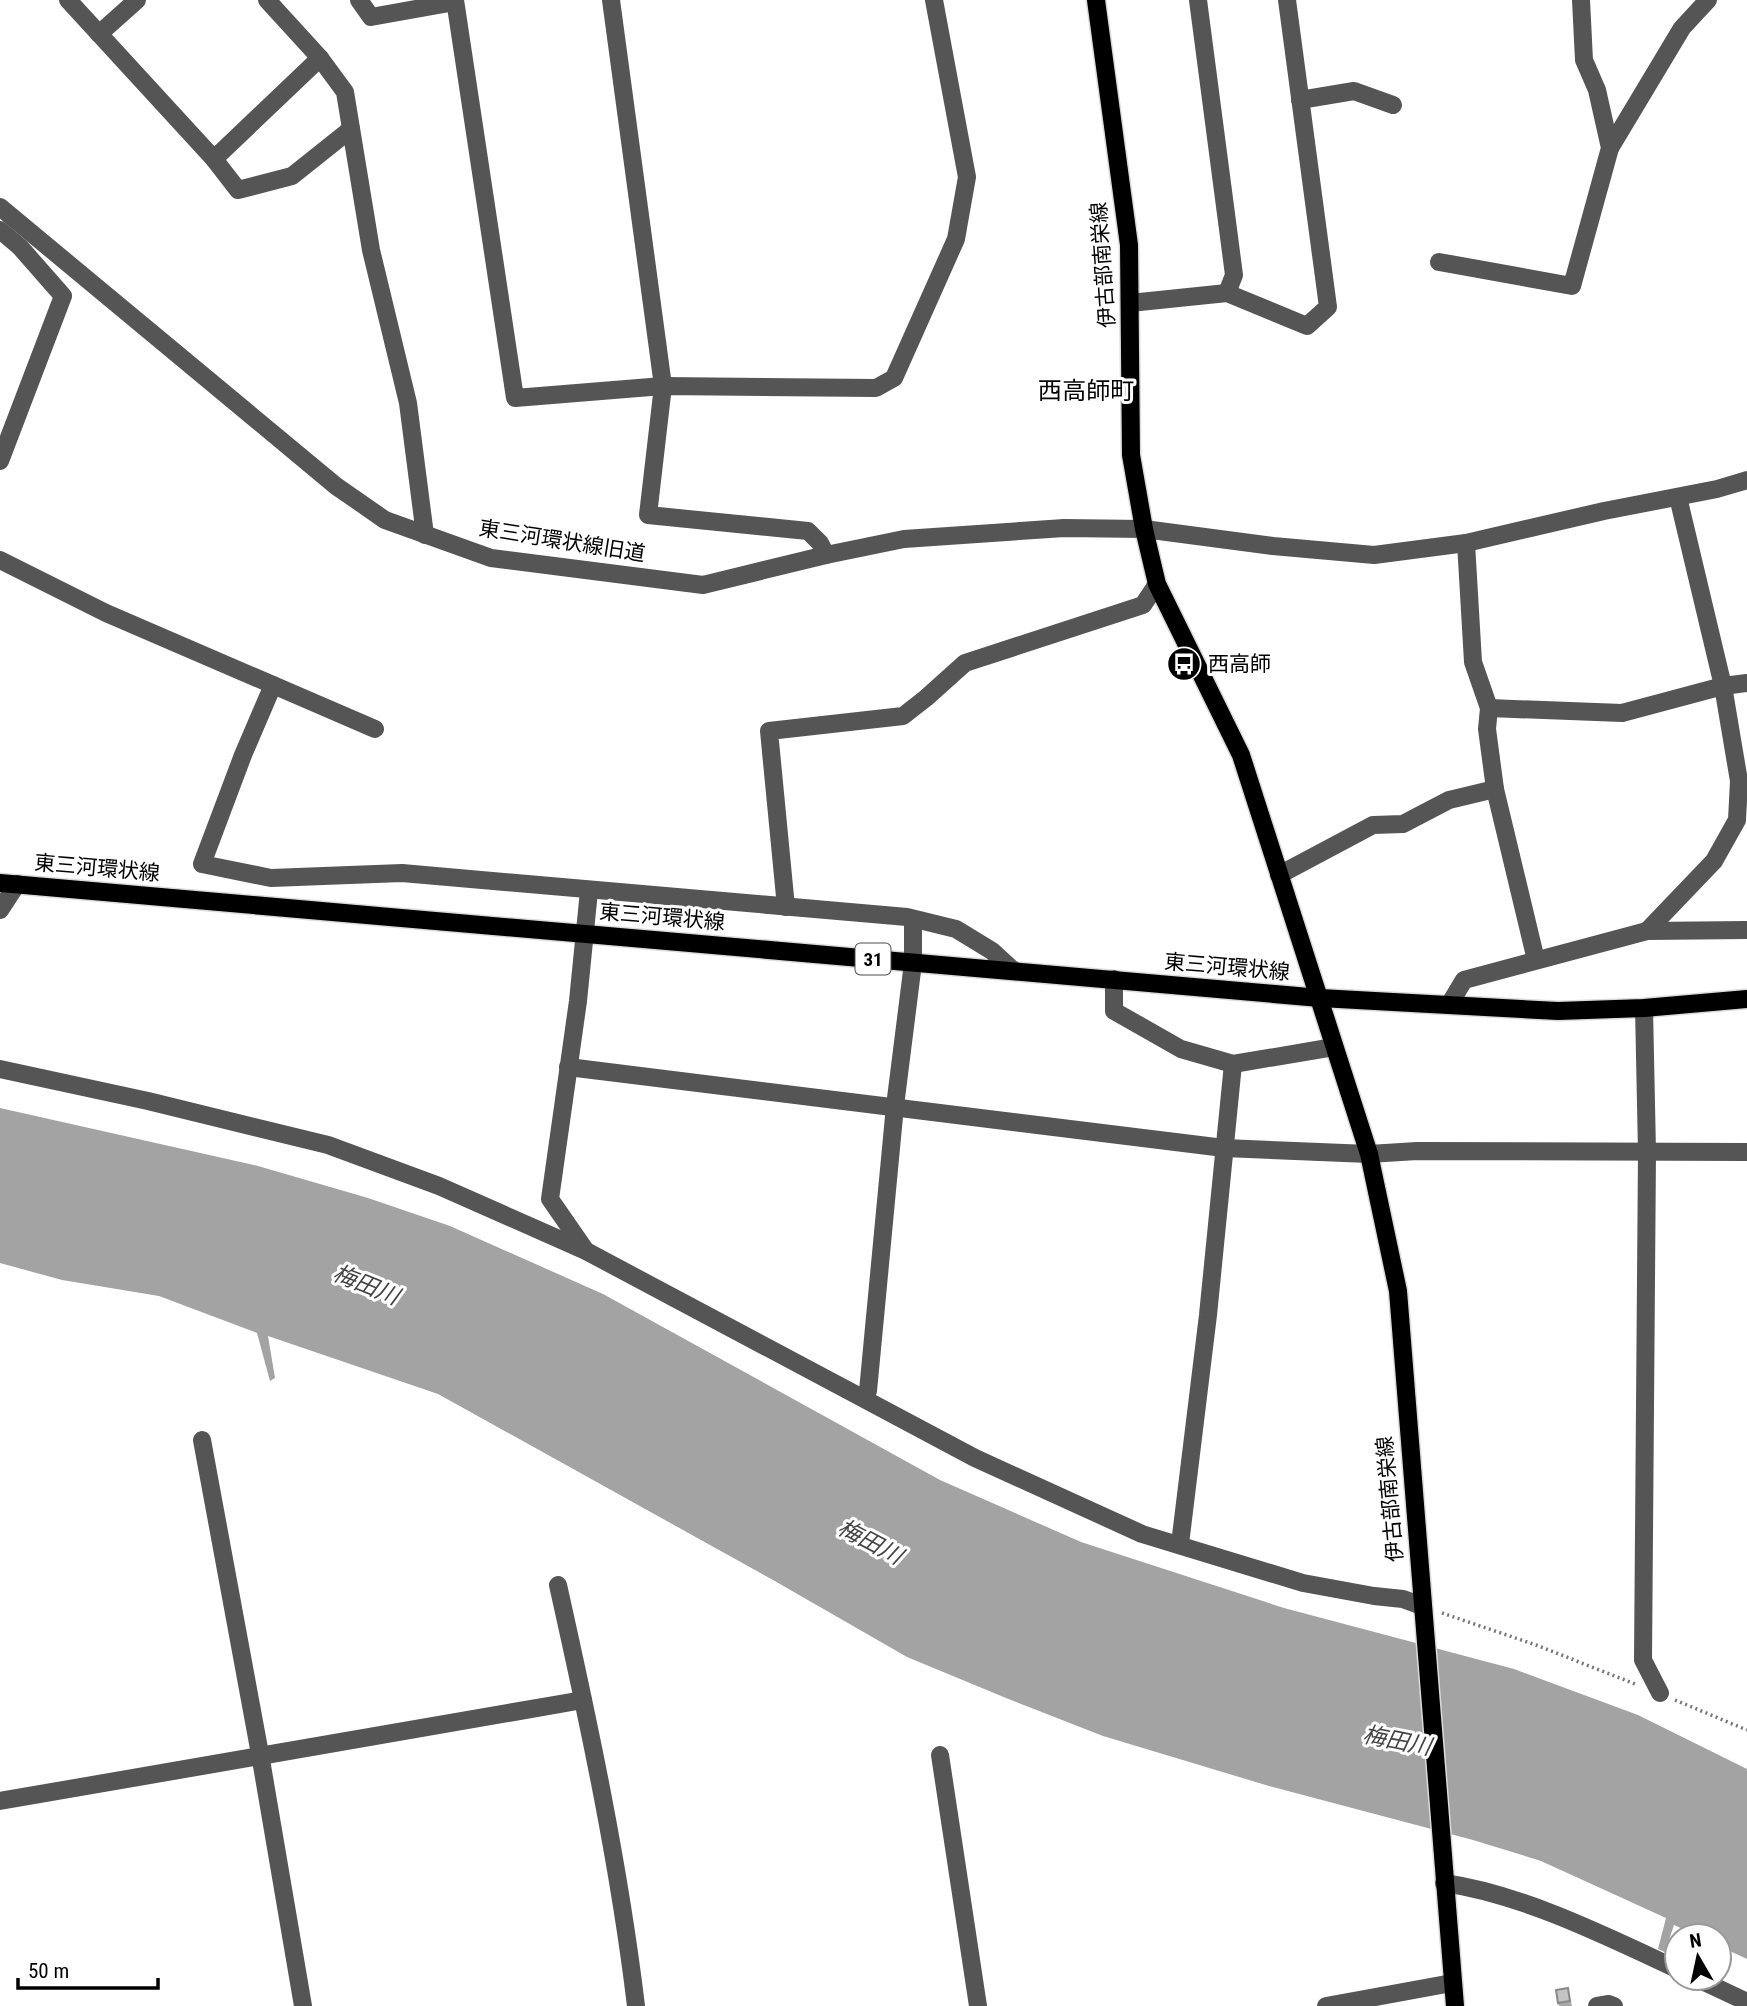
<svg xmlns="http://www.w3.org/2000/svg" width="1747" height="2006" font-family="'Roboto Condensed','Noto Sans JP',sans-serif">
<rect width="100%" height="100%" fill="#fff"/>
<path fill="#a3a3a3" d="M0 1108 258 1166 368 1198 450 1226 603 1294 940 1480 1081 1542 1284 1608 1514 1669 1638 1715 1747 1769V1959L1719 1946V1936H1698L1674 1925 1665 1952 1658 1949 1666 1918 1541 1861 1473 1840 1269 1786 1103 1736 1006 1698 907 1657 773 1580 438 1394 268 1336 275 1378 270 1381 257 1333 159 1296 62 1280 0 1263Z"/>
<g fill="none" stroke-linecap="round" stroke-linejoin="round">
<g stroke="#dbdbdb" stroke-width="21">
<g id="major">
<path d="M1096 0 1129 245 1131 455 1144 529 1157 584 1241 755 1369 1154 1398 1291 1455 2006"/>
<path d="M0 883 1320 998 1558 1011 1644 1008 1747 999"/>
</g>
</g>
<g stroke="#777" stroke-width="3.5" stroke-dasharray="2 3.5" stroke-linecap="butt">
<path d="M1442 1613 1536 1645 1635 1684"/>
<path d="M1675 1700 1747 1730"/>
</g>
<g stroke="#555" stroke-width="18">
<path d="M68 0 214 159 238 190 292 176 351 129"/>
<path d="M267 0 320 58 345 92 371 250 408 403 425 535"/>
<path d="M359 0 371 17 455 2"/>
<path d="M455 0 515 398 663 386 876 388 894 378 956 239 967 177 934 0"/>
<path d="M611 0 663 386 648 515 808 531 820 543 826 555"/>
<path d="M1198 0 1234 275 1227 293"/>
<path d="M99 34 137 0"/>
<path d="M1300 100 1354 91 1393 105"/>
<path d="M1610 148 1682 28 1708 0"/>
<path d="M214 159 320 58"/>
<path d="M0 207 336 486 385 520 491 558 703 585 826 555 904 539 1064 528 1144 529 1273 546 1374 555 1466 543 1604 511 1717 489 1747 480"/>
<path d="M0 230 20 247 63 296 0 461"/>
<path d="M1439 262 1572 286 1610 148 1597 90 1584 60 1581 0"/>
<path d="M1130 303 1227 293 1307 326 1328 307 1287 0"/>
<path d="M1466 543 1473 662 1489 708 1487 729 1495 789 1536 960"/>
<path d="M0 560 106 613 375 729"/>
<path d="M273 685 243 755 202 864 271 878 402 873 907 917 956 929 992 951 1013 970"/>
<path d="M1489 708 1622 713 1723 686 1747 683"/>
<path d="M1279 875 1373 825 1403 824 1449 800 1495 789"/>
<path d="M786 907 769 731 903 716 926 698 965 663 1143 605 1157 584"/>
<path d="M0 910 17 884"/>
<path d="M1647 931 1714 861 1737 820 1739 781 1723 686 1678 497"/>
<path d="M1114 979V1011L1181 1049 1233 1064 1334 1047"/>
<path d="M1449 1005 1464 980 1647 931 1747 930"/>
<path d="M1644 1008 1647 1152 1643 1660 1660 1693"/>
<path d="M568 1067 1224 1148 1369 1154 1417 1151 1747 1152"/>
<path d="M0 1069 148 1101 328 1145 439 1186 586 1251 975 1458 1142 1534 1303 1583 1374 1596 1403 1599 1422 1606"/>
<path d="M586 1251 550 1199 578 1001 589 891"/>
<path d="M863 1397 868 1391 895 1106 913 963V919"/>
<path d="M202 1440 260 1754 303 2006"/>
<path d="M1180 1544 1208 1315 1233 1064"/>
<path d="M558 1585C589 1724 619 1864 636 2006"/>
<path d="M940 1755 978 2006"/>
<path d="M0 1801 583 1700"/>
<path d="M1444 1883C1522 1894 1606 1936 1677 1969"/>
<path d="M1696 1978 1747 2002"/>
<path d="M1326 2006 1452 1983"/>
<path d="M1597 2006 1609 2004 1614 2006"/>
</g>
<use href="#major" stroke="#000" stroke-width="18"/>
</g>
<path fill="#a9a9a9" d="M1568 1988 1572 2006H1559L1558 2003Z"/>
<path fill="#c4c4c4" stroke="#898989" stroke-width="2" d="M1568 1988 1570 2001 1558 2003 1556 1990Z"/>
<defs>
<g id="bus-disc" transform="scale(1.75)"><circle r="9.5" fill="#000" stroke="#fff"/><path d="M-5-6H5V4H4V6H2V4H-2V6H-4V4H-5ZM-3.5-4V0h7V-4ZM-3.5 1.2v1.5H-2V1.2ZM2 1.2v1.5H3.5V1.2Z" fill="#fff"/></g>
</defs>
<g fill-rule="evenodd">
<use href="#bus-disc" x="1184" y="664"/>
</g>
<g text-anchor="middle" dominant-baseline="central" stroke-width="6" stroke-linejoin="round" paint-order="stroke">
<rect fill="#fff" stroke="#4c4c4c" stroke-width="2" x="855.5" y="943.5" width="35" height="31" rx="5"/>
<g font-size="19" font-weight="bold" fill="#000">
<text x="873" y="959">31</text>
</g>
<g font-size="21" fill="#000" stroke="#fff">
<text transform="translate(1103 265) rotate(-94)">伊古部南栄線</text>
<text transform="translate(562 541) rotate(9)">東三河環状線旧道</text>
<text transform="translate(97 868) rotate(5)">東三河環状線</text>
<text transform="translate(662 917) rotate(5)">東三河環状線</text>
<text transform="translate(1227 967) rotate(5)">東三河環状線</text>
<text transform="translate(1390 1499) rotate(-95)">伊古部南栄線</text>
</g>
<g font-size="21" fill="#000" stroke="#fff" text-anchor="start">
<text x="1208" y="664">西高師</text>
</g>
<g font-size="23" font-style="italic" fill="#444" stroke="#fff">
<text transform="translate(366 1285) rotate(22)">梅田川</text>
<text transform="translate(870 1542) rotate(28)">梅田川</text>
<text transform="translate(1397 1741) rotate(11)">梅田川</text>
</g>
<g font-size="24" fill="#000" stroke="#fff">
<text x="1086" y="391">西高師町</text>
</g>
</g>
<g transform="translate(1698 1957) rotate(351)"><circle r="33" fill="#ffffff" stroke="#999999" stroke-width="2"/>
<path d="M0-5L12 26L0 18L-12 26Z" fill="#000000"/>
<text y="-10" font-size="19" font-weight="bold" text-anchor="middle" fill="#000000">N</text>
</g>
<path d="M18 1978v10h140v-10" fill="none" stroke="#000000" stroke-width="3.5"/>
<text x="28" y="1978" font-size="21" fill="#000000" stroke="#ffffff" stroke-width="5" paint-order="stroke">50 m</text>
</svg>
